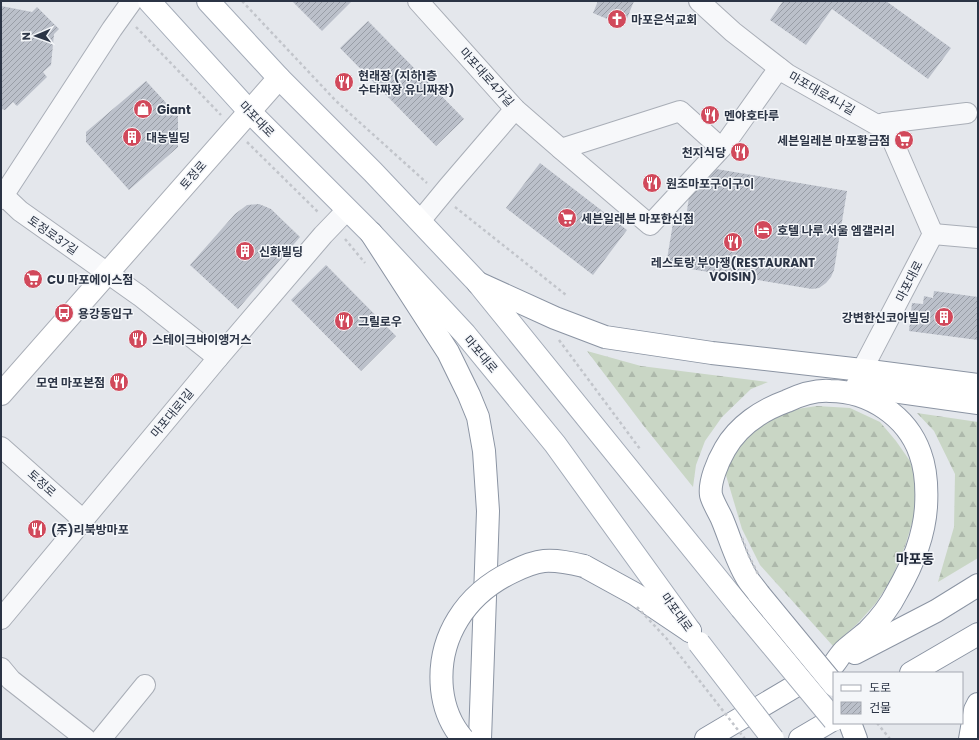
<svg xmlns="http://www.w3.org/2000/svg" width="979" height="740" font-family="Poppins,'Noto Sans KR',sans-serif">
<defs>
<pattern id="forest-firs" width="22" height="20" patternUnits="userSpaceOnUse"><rect width="22" height="20" fill="#c9d6c5"/><path d="M5 1l3.5 6h-7zM16 11l3.5 6h-7z" fill="#adb8ab"/></pattern>
<pattern id="building-hatch" width="6" height="6" patternUnits="userSpaceOnUse"><rect width="6" height="6" fill="#bbc0ca"/><path d="M-1 1l2-2M0 6l6-6M5 7l2-2" fill="none" stroke="#989da6"/></pattern>
</defs>
<rect width="100%" height="100%" fill="#e4e7ec"/>
<g fill="url(#forest-firs)">
<path d="M587 351 641 366 768 382 751 389 722 417 705 441 696 465 693 487 643 425Z"/>
<path d="M817 406 850 408 880 422 896 441 910 461 918 486 914 517 905 546 891 580 876 603 858 623 833 646 760 565 742 529 725 472 736 446 751 430 783 411Z"/>
<path d="M917 413 978 422V558L938 582 954 527 955 474 934 431Z"/>
</g>
<g fill="url(#building-hatch)">
<path d="M292 1H352L322 31Z"/>
<path d="M598 1H634L624 26 593 13Z"/>
<path d="M783 1H886L951 48 928 79 832 9 806 45 770 20Z"/>
<path d="M1 6 32 12 37 7 59 29 54 34 51 65 43 72 47 77 17 106 13 102 5 110 1 109Z"/>
<path d="M368 21 464 119 436 146 340 48Z"/>
<path d="M146 81 178 116V147L129 190 86 142V132Z"/>
<path d="M540 163 627 230 593 275 506 208Z"/>
<path d="M710 168 847 191 834 270 831 277 826 283 819 288 812 289 666 265 673 223 685 224 690 190Z"/>
<path d="M259 204 271 209 300 237 238 309 190 265 235 214 247 205Z"/>
<path d="M326 265 396 336 361 371 291 300Z"/>
<path d="M934 291 978 297V340L909 331 912 303 923 304 924 296 933 298Z"/>
</g>
<g fill="none" stroke-linecap="round" stroke-linejoin="round">
<g stroke="#a9aeb7" stroke-width="22">
<g id="street">
<path d="M418 1 515 109 561 149 650 225 725 144 779 68"/>
<path d="M699 1 733 32 787 74 877 125 885 123 967 113"/>
<path d="M885 123 933 234"/>
<path d="M561 149 680 111 721 148"/>
<path d="M1 193 20 211 140 296 218 358"/>
<path d="M1 199 112 29 132 1"/>
<path d="M420 221 448 187 515 109"/>
<path d="M933 234 978 238"/>
<path d="M862 370 933 234"/>
<path d="M1 447 83 520"/>
<path d="M1 619 218 358 323 235 347 210"/>
<path d="M1 668 11 680 86 739"/>
<path d="M101 739 145 685"/>
</g>
</g>
<g stroke="#a9aeb7" stroke-width="24">
<path id="secondary" d="M1 394 279 78"/>
</g>
<g stroke="#a3abb8" stroke-width="24">
<g id="primary">
<path d="M149 1 249 111 371 233 465 334 555 444 690 631"/>
<path d="M208 1 279 78 373 172 478 283 741 608"/>
</g>
</g>
<g stroke="#8b94a3" stroke-width="24">
<g id="highway">
<path d="M371 233 448 352 469 395 478 417 484 451 488 511 480 739"/>
<path d="M478 283 555 318 605 337 712 353 862 370 978 385"/>
<path d="M857 386 978 403"/>
<path d="M584 566 635 594 690 631"/>
<path d="M759 594C755 588 750 583 747 578 736 560 730 538 722 519 719 512 713 503 711 495 709 482 718 461 725 449 738 426 762 410 787 401 800 395 816 390 830 391 869 391 907 416 920 453 926 469 927 490 926 507 924 538 912 566 897 592 890 606 879 620 868 631 861 637 853 643 846 649 841 653 838 659 834 664"/>
<path d="M855 653 936 611 978 585"/>
<path d="M911 673 978 634"/>
<path d="M850 723 856 739"/>
<path d="M706 739 819 672"/>
<path d="M800 739 834 719"/>
<path d="M970 739 975 710 978 704"/>
</g>
</g>
<g stroke="#c2c5cb" stroke-width="2.5" stroke-dasharray="3 3" stroke-linecap="butt">
<path d="M242 1 336 101 427 183"/>
<path d="M136 27 221 115"/>
<path d="M247 142 319 213"/>
<path d="M455 207 566 295"/>
<path d="M345 239 365 263"/>
<path d="M559 340 640 449"/>
<path d="M877 723 890 739"/>
</g>
<use href="#street" stroke="#f7f8fa" stroke-width="20"/>
<use href="#secondary" stroke="#fff" stroke-width="22"/>
<use href="#primary" stroke="#fff" stroke-width="22"/>
<use href="#highway" stroke="#fff" stroke-width="22"/>
<g stroke="#a3abb8" stroke-width="24" stroke-linecap="butt">
<g id="primary-bridge">
<path d="M741 608 834 720"/>
<path d="M699 643 773 739"/>
</g>
</g>
<g stroke="#8b94a3" stroke-width="24" stroke-linecap="butt">
<g id="highway-bridge">
<path d="M759 594 834 685"/>
<path d="M463 739C450 724 444 708 442 689 437 637 466 594 512 572 522 567 533 562 544 561 558 560 571 563 584 566"/>
</g>
</g>
<g stroke="#c2c5cb" stroke-width="2.5" stroke-dasharray="3 3" stroke-linecap="butt">
<path d="M742 538 749 556 759 576"/>
<path d="M637 607 667 639 745 739"/>
</g>
<use href="#primary-bridge" stroke="#fff" stroke-width="22"/>
<use href="#highway-bridge" stroke="#fff" stroke-width="22"/>
</g>
<defs>
<g id="church-disc" transform="scale(1)"><circle r="9.5" fill="#d1495b" stroke="#f4f6f9"/><path d="M-1.2-6h2.4v3.5h3.3v2.4h-3.3V6h-2.4V-.1h-3.3v-2.4h3.3Z" fill="#fff"/></g>
<g id="restaurant-disc" transform="scale(1)"><circle r="9.5" fill="#d1495b" stroke="#f4f6f9"/><path d="M-5-6h1v4h1v-4h1v4h1v-4h1v5L-1.5 .5V6h-2V.5L-5-1ZM5-6V6H3V1.5H1.5Q1.5-4 5-6Z" fill="#fff"/></g>
<g id="shop-disc" transform="scale(1)"><circle r="9.5" fill="#d1495b" stroke="#f4f6f9"/><path d="M-5-2.5h2.3a2.7 3.5 0 0 1 5.4 0H5L5.5 6h-11ZM-1.5-2.5h3a1.5 2.3 0 0 0-3 0Z" fill="#fff"/></g>
<g id="building-disc" transform="scale(1)"><circle r="9.5" fill="#d1495b" stroke="#f4f6f9"/><path d="M-4-6H4V6H1V3H-1V6H-4ZM-2.5-4.3h1.7v1.8h-1.7ZM.8-4.3h1.7v1.8H.8ZM-2.5-1h1.7V.8h-1.7ZM.8-1h1.7V.8H.8Z" fill="#fff"/></g>
<g id="supermarket-disc" transform="scale(1)"><circle r="9.5" fill="#d1495b" stroke="#f4f6f9"/><path d="M-6-5.5h2.5l.6 2H6L4.5 2H-2.5L-4.4-4H-6ZM-1.5 3.2a1.3 1.3 0 1 0 .1 0ZM3 3.2a1.3 1.3 0 1 0 .1 0Z" fill="#fff"/></g>
<g id="hotel-disc" transform="scale(1)"><circle r="9.5" fill="#d1495b" stroke="#f4f6f9"/><path d="M-6-4.5h1.5V1H6V5H4.5V3h-9V5H-6ZM-4 0a1.8 1.8 0 1 1 3.6 0ZM.5 0V-2.5h3Q6-2.5 6 0Z" fill="#fff"/></g>
<g id="bus-disc" transform="scale(1)"><circle r="9.5" fill="#d1495b" stroke="#f4f6f9"/><path d="M-5-6H5V4H4V6H2V4H-2V6H-4V4H-5ZM-3.5-4V0h7V-4ZM-3.5 1.2v1.5H-2V1.2ZM2 1.2v1.5H3.5V1.2Z" fill="#fff"/></g>
</defs>
<g fill-rule="evenodd">
<use href="#church-disc" x="617" y="19"/>
<use href="#restaurant-disc" x="344" y="82"/>
<use href="#shop-disc" x="143" y="109"/>
<use href="#restaurant-disc" x="710" y="115"/>
<use href="#building-disc" x="132" y="137"/>
<use href="#supermarket-disc" x="904" y="140"/>
<use href="#restaurant-disc" x="740" y="152"/>
<use href="#restaurant-disc" x="652" y="183"/>
<use href="#supermarket-disc" x="567" y="218"/>
<use href="#hotel-disc" x="763" y="230"/>
<use href="#restaurant-disc" x="733" y="242"/>
<use href="#building-disc" x="245" y="251"/>
<use href="#supermarket-disc" x="33" y="279"/>
<use href="#bus-disc" x="64" y="313"/>
<use href="#building-disc" x="944" y="317"/>
<use href="#restaurant-disc" x="344" y="321"/>
<use href="#restaurant-disc" x="138" y="339"/>
<use href="#restaurant-disc" x="119" y="382"/>
<use href="#restaurant-disc" x="37" y="529"/>
</g>
<g text-anchor="middle" dominant-baseline="central" stroke-width="3" stroke-linejoin="round" paint-order="stroke">
<g font-size="12" font-weight="bold" fill="#2b3445" stroke="#f4f6f9" text-anchor="start">
<text x="631" y="19">마포은석교회</text>
<text x="358" y="75">현래장 (지하1층<tspan x="358" dy="14">수타짜장 유니짜장)</tspan></text>
<text x="157" y="109">Giant</text>
<text x="724" y="115">멘야호타루</text>
<text x="146" y="137">대농빌딩</text>
<text x="890" y="140" text-anchor="end">세븐일레븐 마포황금점</text>
<text x="726" y="152" text-anchor="end">천지식당</text>
<text x="666" y="183">원조마포구이구이</text>
<text x="581" y="218">세븐일레븐 마포한신점</text>
<text x="777" y="230">호텔 나루 서울 엠갤러리</text>
<text x="259" y="251">신화빌딩</text>
<text x="733" y="262" text-anchor="middle">레스토랑 부아쟁(RESTAURANT<tspan x="733" dy="14">VOISIN)</tspan></text>
<text x="47" y="279">CU 마포에이스점</text>
<text x="78" y="313">용강동입구</text>
<text x="930" y="317" text-anchor="end">강변한신코아빌딩</text>
<text x="358" y="321">그릴로우</text>
<text x="152" y="339">스테이크바이앵거스</text>
<text x="105" y="382" text-anchor="end">모연 마포본점</text>
<text x="51" y="529">(주)리북방마포</text>
</g>
<g font-size="12" fill="#2b3445" stroke="#f4f6f9">
<text transform="translate(487 77) rotate(48)">마포대로4가길</text>
<text transform="translate(822 93) rotate(30)">마포대로4나길</text>
<text transform="translate(257 119) rotate(46)">마포대로</text>
<text transform="translate(193 175) rotate(-49)">토정로</text>
<text transform="translate(53 235) rotate(35)">토정로37길</text>
<text transform="translate(909 281) rotate(-63)">마포대로</text>
<text transform="translate(481 354) rotate(50)">마포대로</text>
<text transform="translate(172 413) rotate(-50)">마포대로1길</text>
<text transform="translate(42 483) rotate(42)">토정로</text>
<text transform="translate(677 612) rotate(54)">마포대로</text>
</g>
<g font-size="14" font-weight="bold" fill="#1d2536" stroke="#f4f6f9">
<text x="915" y="559">마포동</text>
</g>
</g>
<rect width="979" height="740" fill="none" stroke="#2b3445" stroke-width="4"/>
<rect x="833" y="672" width="130" height="52" fill="#f4f6f9" stroke="#a4a8b1"/>
<rect x="841" y="685" width="20" height="6" fill="#ffffff" stroke="#a4a8b1"/>
<text x="869" y="692" font-size="12" fill="#2b3445">도로</text>
<rect x="841" y="702" width="20" height="12" fill="url(#building-hatch)" stroke="#a4a8b1"/>
<text x="869" y="712" font-size="12" fill="#2b3445">건물</text>
<g transform="translate(36 36) rotate(268)" stroke="#f4f6f9" stroke-width="3" paint-order="stroke">
<path d="M0-3L7 15L0 10L-7 15Z" fill="#2b3445"/>
<text y="-6" font-size="11" font-weight="bold" text-anchor="middle" fill="#2b3445">N</text>
</g>
</svg>
